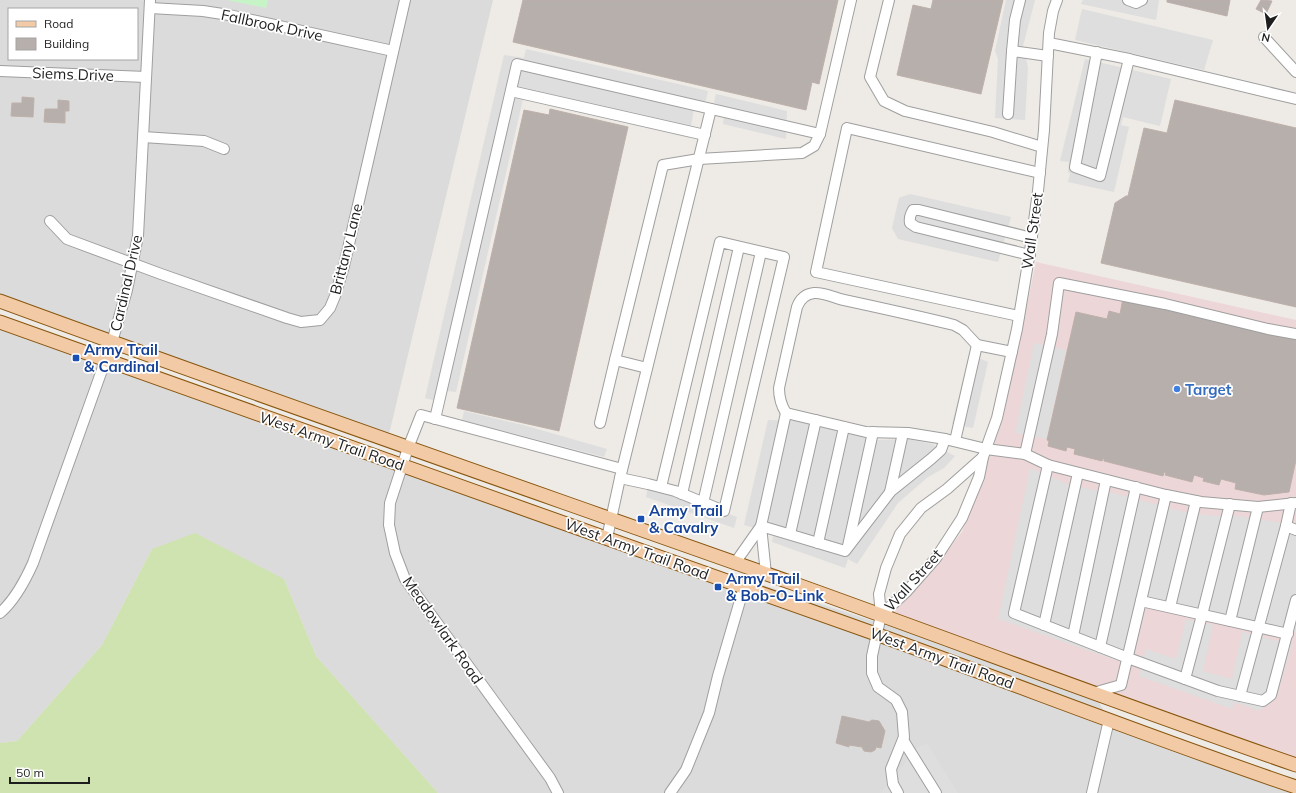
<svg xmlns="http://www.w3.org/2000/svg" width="1296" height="793" font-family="Mulish,sans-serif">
<rect width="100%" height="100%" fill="#eeeae5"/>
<g fill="#dcdbdb" fill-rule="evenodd">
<path d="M0 0H493L389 434 0 296ZM9 9H137V59H9Z"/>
<path d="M0 325 320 440 1093 693 1116 730 1292 793H438L316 656 284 579 152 549 102 645 17 741 0 743Z"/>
</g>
<path fill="#edd6d7" d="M1036 262 1296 320V758L892 612 922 581 962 532 1003 419Z"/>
<path fill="#cee3b0" d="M195 533 284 579 316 656 438 793H0V743L17 741 102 645 152 549Z"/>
<path fill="#c7f4c6" d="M227 0H268L266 8Z"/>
<g fill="#dedede">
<path d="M1006 0H1035L1023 46 1028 67 1025 120 995 118 998 59 995 51Z"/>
<path d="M1083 0H1159L1156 20 1081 4Z"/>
<path d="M1082 9 1213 40 1204 70 1075 40Z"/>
<path d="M526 49 708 91 706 100 694 109 689 138 523 99 456 392 447 391 433 400 425 398 504 55 524 58Z"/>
<path d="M1085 59 1171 79 1160 126 1123 117 1121 125 1129 127 1114 192 1068 182 1070 174 1068 172 1069 162 1060 161Z"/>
<path d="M716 94 787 111 786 139 723 124 724 116 714 102Z"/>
<path d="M910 194 1011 217 998 262 898 239 892 228 899 198Z"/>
<path d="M1034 343 1066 350 1047 439 1015 433Z"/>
<path d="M969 354 988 362 973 428 952 424Z"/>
<path d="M464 411 523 425 607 449 604 457 462 420Z"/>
<path d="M768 420 795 421 877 440 908 439 932 444 955 456 944 468 928 477 898 503 857 564 848 559 845 568 772 542 774 533 744 525Z"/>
<path d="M1030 468 1070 485 1099 491 1110 492 1188 513 1216 516 1230 515 1296 525V632L1136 595 1121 662 998 619Z"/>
<path d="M648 486 737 517 734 528 646 497Z"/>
<path d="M1186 619 1213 625 1203 671 1232 679 1242 632 1292 644 1276 699 1259 711 1235 702 1232 709 1139 676 1146 649 1176 659Z"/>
<path d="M927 743 958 793H881L880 791 888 786 914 750Z"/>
</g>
<g fill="#b7afab" stroke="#beb0a9">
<path d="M523 0H838L819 84 812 82 806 110 513 42Z"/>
<path d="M933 0H1003L981 94 897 75 913 5 931 9Z"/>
<path d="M1167 0H1230L1227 16 1167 2Z"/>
<path d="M1261 0 1272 1 1266 14 1256 9Z"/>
<path d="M22 97 34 98 33 117 11 116 12 103H22Z"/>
<path d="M58 100 69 101V111H65V123L44 122 45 109H58Z"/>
<path d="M1175 100 1296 128V307L1101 263 1115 203 1126 196H1128L1144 128 1167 133Z"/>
<path d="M550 109 628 127 559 431 457 408 524 110 549 115Z"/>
<path d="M1123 298 1296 338V460L1289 492 1264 495 1235 489 1236 483 1221 479 1219 485 1203 481 1204 478 1194 475 1192 482 1165 475 1166 473 1164 472 1163 476 1104 461V459L1103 458 1102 461 1074 454 1075 449 1067 447 1066 451 1048 446 1049 441 1047 440 1076 312 1107 319 1109 311 1120 314Z"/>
<path d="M842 716 869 722 872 720 879 721 885 731 881 748 876 747 875 750 871 752 864 751 862 747 849 745V747L836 743Z"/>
</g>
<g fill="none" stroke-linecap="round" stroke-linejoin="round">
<g stroke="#9f9f9f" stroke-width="12">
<g id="minor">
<path d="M889 0 870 77 884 101 905 111 993 132 1042 147"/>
<path d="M1128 0 1136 3 1142 0"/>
<path d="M150 8 203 11 229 15 393 51"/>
<path d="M1264 37 1296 72"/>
<path d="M1049 43 1129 59 1100 176 1075 167 1097 52"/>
<path d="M1012 51 1015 20 1020 0"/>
<path d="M1129 59 1296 99"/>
<path d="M0 71 146 77"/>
<path d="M511 91 705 135"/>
<path d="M1008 114 1012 51 1048 56"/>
<path d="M820 134 851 0"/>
<path d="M143 137 204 141 224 149"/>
<path d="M50 221 67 239 161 274 287 318 301 322 320 320 330 308 335 296 344 266 405 0"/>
<path d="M1030 255 916 227 910 223C909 218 910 215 913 210H919L1032 238"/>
<path d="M1019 316 816 272 847 128 1040 173"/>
<path d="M786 413C781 405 779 398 779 388L797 307C800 299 805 294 814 293 824 292 834 298 844 300 881 308 918 316 954 325L963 330 977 345"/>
<path d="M435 419 517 64 820 134 814 146 802 153 699 159 663 165 615 360 647 368"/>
<path d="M600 423 615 360"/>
<path d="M945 439 986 449 1025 454 1052 334 1059 283 1165 304 1268 329 1296 334"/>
<path d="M955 441 977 345 1012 352"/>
<path d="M1025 454 1048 465 1014 613 1128 658 1218 691 1263 701 1271 695 1296 600"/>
<path d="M1048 465 1166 495"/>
<path d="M620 478 648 484 675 491 724 511 784 257 720 242 661 487"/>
<path d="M890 492 903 433"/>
<path d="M682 494 739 247"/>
<path d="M703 503 761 252"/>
<path d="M1291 503 1286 526 1296 530"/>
<path d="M761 526 845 551 891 491 931 459 941 450 945 439 908 433 866 432 786 413 761 526 766 574"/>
<path d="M790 534 816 420"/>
<path d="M607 538 620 478 711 109"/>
<path d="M818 543 844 427"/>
<path d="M848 546 873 432"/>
<path d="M735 563 761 526"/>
<path d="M1141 601 1288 634"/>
<path d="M1170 607 1196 501"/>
<path d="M0 613C15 600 25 581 33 563L112 342 127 290 138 236 150 0"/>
<path d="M881 615 907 591 936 558 962 518 979 477 983 457 997 418 1017 329 1030 251 1038 191 1044 130 1049 33 1053 11 1057 0"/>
<path d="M1230 621 1258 507"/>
<path d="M1044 625 1078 473"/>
<path d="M1073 636 1106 480"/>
<path d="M1100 647 1136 487"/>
<path d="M1185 679 1202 615 1230 504"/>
<path d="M1093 693 1121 685 1166 495 1201 502 1258 507 1296 503"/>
<path d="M1240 696 1286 526"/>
<path d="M903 740 936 793"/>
<path d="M558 793 550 778 405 579 395 553 389 525 390 503 408 448 421 415 622 469"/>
<path d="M670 793 686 770 709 713 718 676 744 587"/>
<path d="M898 793 893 784 891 769 904 737 902 712 896 700 878 687 872 673V656L881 615 879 594 886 568 900 534 921 508 947 489 983 457"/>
<path d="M1092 793 1109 720"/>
</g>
</g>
<g stroke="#89560f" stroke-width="15">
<g id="major">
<path d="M0 301C264 398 530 490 795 584 962 644 1128 707 1296 765"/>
<path d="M0 322C291 427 582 529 873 633 1015 684 1154 739 1296 787"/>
</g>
</g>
<use href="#minor" stroke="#fff" stroke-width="10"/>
<use href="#major" stroke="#f2cba6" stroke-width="13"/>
</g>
<g fill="#1a4fb4" stroke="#fff" stroke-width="1.5">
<rect x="72" y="354" width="8" height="8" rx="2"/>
<rect x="637" y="515" width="8" height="8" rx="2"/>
<rect x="714" y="583" width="8" height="8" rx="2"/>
</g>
<circle fill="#3f7fe0" stroke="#fff" stroke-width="1.5" cx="1177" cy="389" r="4"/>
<g text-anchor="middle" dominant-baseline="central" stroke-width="3.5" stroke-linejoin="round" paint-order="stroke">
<g font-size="15" fill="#1e1e1e" stroke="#fff">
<text transform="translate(272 25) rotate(12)">Fallbrook Drive</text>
<text transform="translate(73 74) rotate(2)">Siems Drive</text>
<text transform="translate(1032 231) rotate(-82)">Wall Street</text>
<text transform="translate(346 249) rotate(-76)">Brittany Lane</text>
<text transform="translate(126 283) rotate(-77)">Cardinal Drive</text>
<text transform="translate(332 441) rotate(19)">West Army Trail Road</text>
<text transform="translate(637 549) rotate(20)">West Army Trail Road</text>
<text transform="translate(913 580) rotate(-48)">Wall Street</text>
<text transform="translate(443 630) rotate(55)">Meadowlark Road</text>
<text transform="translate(942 658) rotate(20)">West Army Trail Road</text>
</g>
<g font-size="15" font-weight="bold" fill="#164399" stroke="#fff" text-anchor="start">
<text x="84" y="349">Army Trail<tspan x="84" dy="17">&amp; Cardinal</tspan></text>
<text x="649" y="510">Army Trail<tspan x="649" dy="17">&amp; Cavalry</tspan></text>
<text x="726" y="578">Army Trail<tspan x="726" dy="17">&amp; Bob-O-Link</tspan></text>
</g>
<g font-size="15" font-weight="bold" fill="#366cbe" stroke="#fff" text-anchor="start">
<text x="1185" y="389">Target</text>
</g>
</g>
<rect x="8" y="8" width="130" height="52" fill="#ffffff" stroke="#a5a5a5"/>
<rect x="16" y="21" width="20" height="6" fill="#f2cba6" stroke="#a5a5a5"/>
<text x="44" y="28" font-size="12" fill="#1e1e1e">Road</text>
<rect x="16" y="38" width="20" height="12" fill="#b7afab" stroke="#a5a5a5"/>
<text x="44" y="48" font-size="12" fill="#1e1e1e">Building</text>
<g transform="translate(1268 28) rotate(193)" stroke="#ffffff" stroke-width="3" paint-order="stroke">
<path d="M0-3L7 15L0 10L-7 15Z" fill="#1e1e1e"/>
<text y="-6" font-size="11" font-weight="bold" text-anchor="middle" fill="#1e1e1e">N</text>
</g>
<path d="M10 777v6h79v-6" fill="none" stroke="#1e1e1e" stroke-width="2"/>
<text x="16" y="777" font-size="12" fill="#1e1e1e" stroke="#ffffff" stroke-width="3" paint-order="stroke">50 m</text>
</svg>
